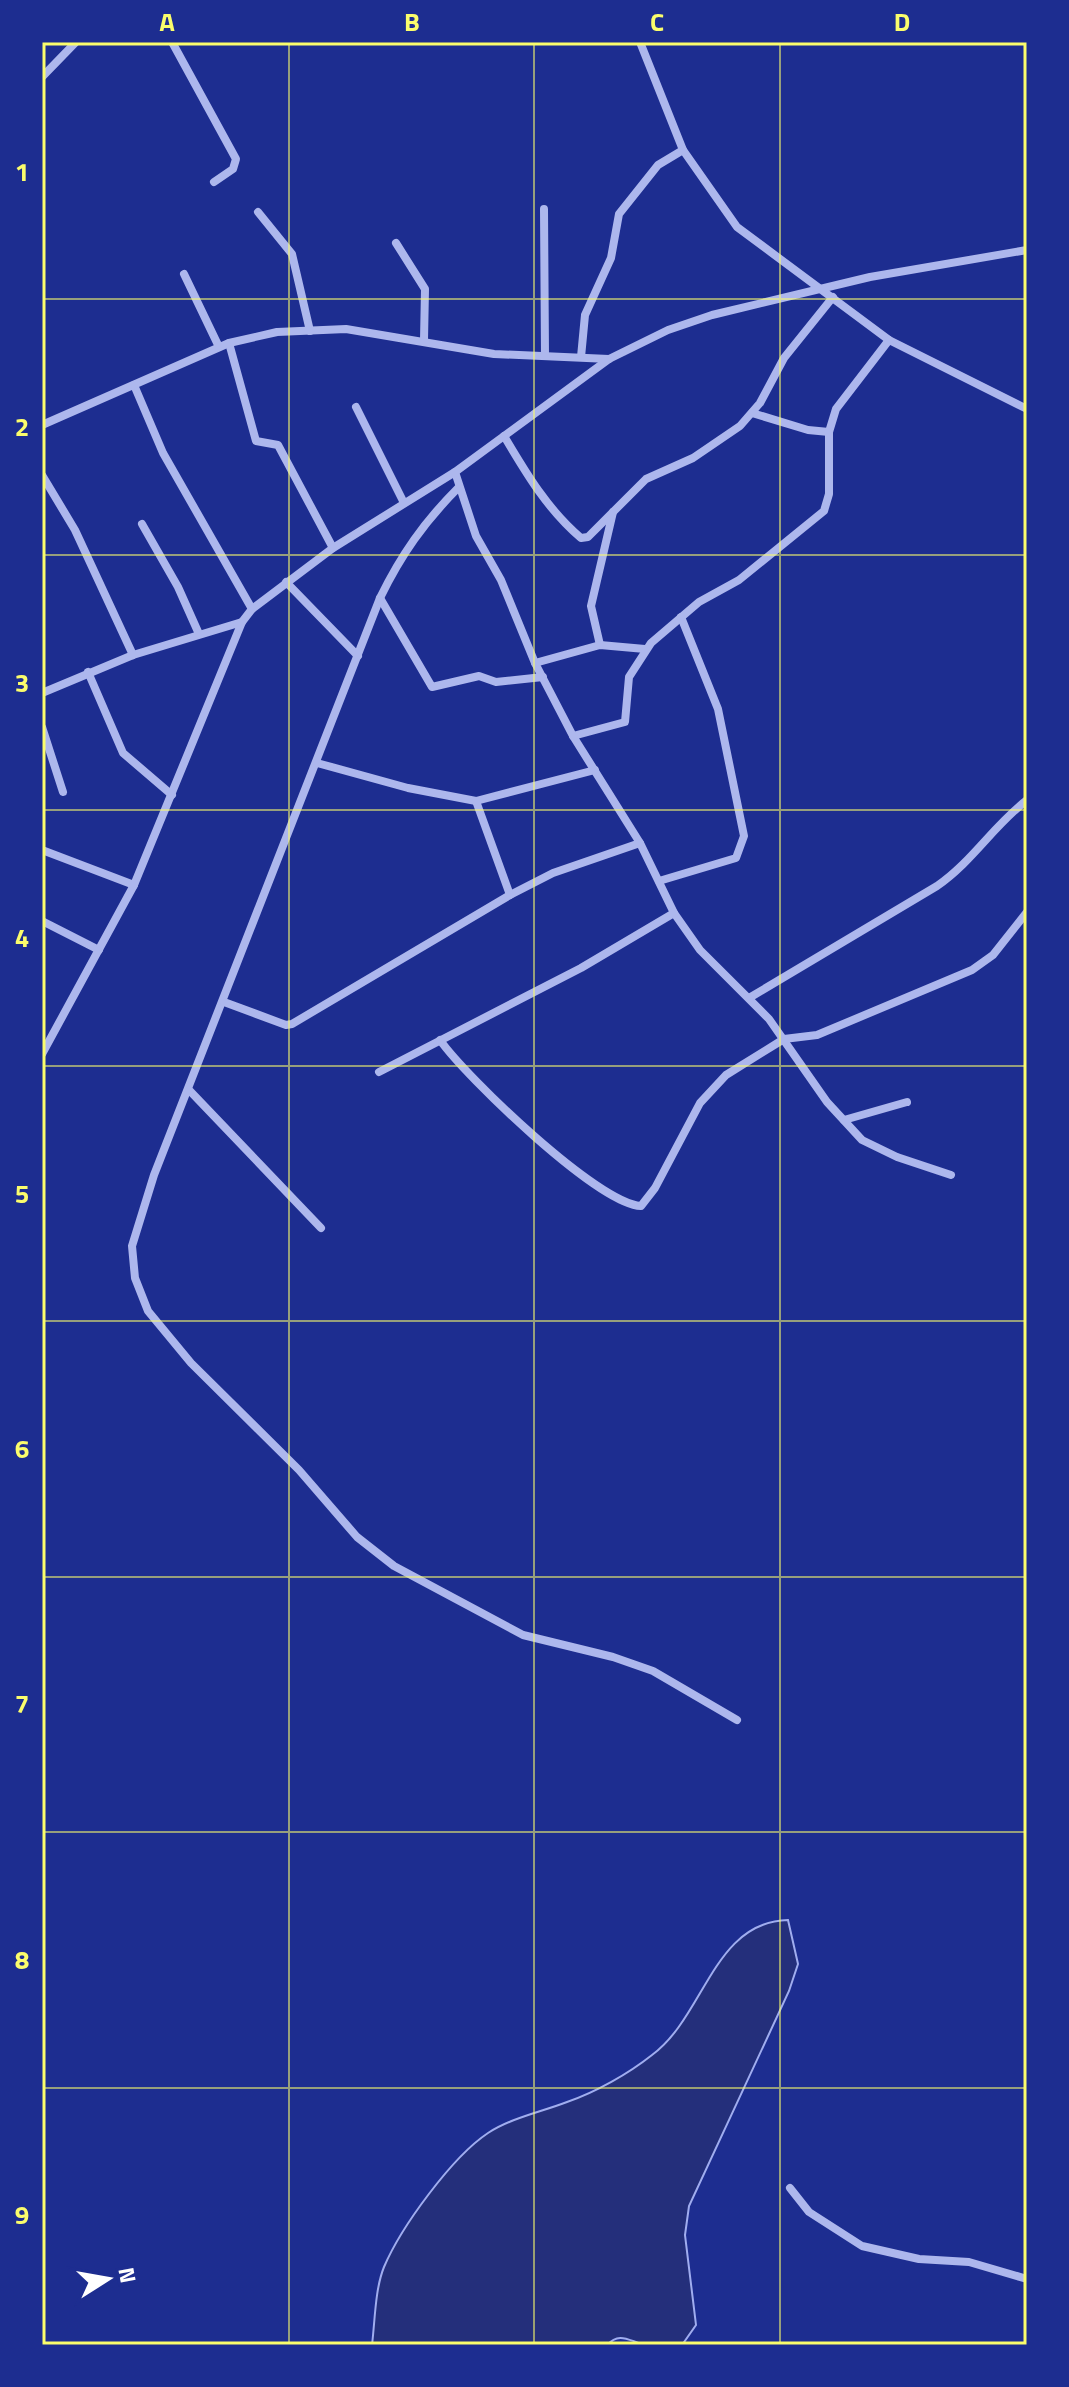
<svg xmlns="http://www.w3.org/2000/svg" width="1069" height="2387" font-family="'Titillium Web',sans-serif">
<rect width="100%" height="100%" fill="#1d2d90"/>
<path fill="#242f7b" stroke="#a0adef" stroke-width="2" d="M788 1920 798 1964 789 1991 689 2206 685 2235 696 2325 682 2345C670 2345 653 2348 642 2344 628 2340 619 2332 607 2345H372C375 2321 375 2289 384 2267 401 2227 452 2157 488 2133 511 2118 541 2112 567 2102 596 2092 628 2074 652 2055 705 2016 713 1922 788 1920Z"/>
<g fill="none" stroke-linecap="round" stroke-linejoin="round">
<g stroke="#adb7ed" stroke-width="8">
<path d="M172 42 236 159 233 169 214 182"/>
<path d="M640 42 683 150 737 227 889 340 1027 409"/>
<path d="M42 77 76 42"/>
<path d="M544 209 545 356"/>
<path d="M258 212 292 254 310 331"/>
<path d="M396 243 425 289 424 340"/>
<path d="M184 274 219 347"/>
<path d="M229 343 256 441 278 445 333 548"/>
<path d="M581 357 585 315 611 258 619 214 658 165 683 150"/>
<path d="M134 385 163 453 252 609"/>
<path d="M356 407 404 503"/>
<path d="M752 413 808 430 829 432"/>
<path d="M42 425 229 343 277 332 346 329 494 354 609 359"/>
<path d="M504 436C526 473 547 509 581 538L588 537 646 479 693 458 740 426 760 403 784 358 833 297"/>
<path d="M455 472 476 536 501 580 535 663 573 736 640 843 674 913 700 950 769 1019 827 1102 862 1140 897 1157 951 1175"/>
<path d="M42 475 75 530 133 655"/>
<path d="M459 487C424 522 401 555 380 598L154 1175 132 1246 135 1278 148 1311 191 1363 299 1470 357 1537 394 1566 523 1635 613 1657 653 1671 737 1720"/>
<path d="M142 524 178 587 199 634"/>
<path d="M286 582 358 656"/>
<path d="M380 598 432 687 479 676 496 682 543 677"/>
<path d="M600 645 591 606 613 512"/>
<path d="M535 663 600 645 645 649"/>
<path d="M88 672 123 753 172 795"/>
<path d="M42 693 133 655 242 622 252 609 333 548 455 472 609 359 668 330 712 315 870 277 1027 250"/>
<path d="M42 727 63 792"/>
<path d="M573 736 625 722 629 677 651 643 699 602 739 580 824 511 829 494V432L836 409 889 340"/>
<path d="M317 763 408 788 476 801 595 770"/>
<path d="M476 801 510 895"/>
<path d="M42 850 134 885"/>
<path d="M659 881 736 858 744 836 718 709 681 617"/>
<path d="M42 921 99 950"/>
<path d="M749 998 937 886C973 861 993 826 1027 800"/>
<path d="M224 1002 286 1025 292 1024 510 895 553 873 640 843"/>
<path d="M440 1040C466 1077 598 1204 641 1206L655 1188 700 1103 726 1075 784 1039 817 1035 972 970 993 955 1027 912"/>
<path d="M42 1054 134 885 242 622"/>
<path d="M379 1072 581 968 674 913"/>
<path d="M190 1091 321 1228"/>
<path d="M844 1120 907 1102"/>
<path d="M790 2188 809 2212 862 2246 919 2259 969 2262 1027 2279"/>
</g>
</g>
<path fill="none" stroke="#fbfd6c" stroke-width="2" stroke-opacity="0.55" d="M289 42V2345M534 42V2345M780 42V2345M42 299H1027M42 555H1027M42 810H1027M42 1066H1027M42 1321H1027M42 1577H1027M42 1832H1027M42 2088H1027"/>
<rect width="1069" height="2387" fill="none" stroke="#1d2d90" stroke-width="88"/>
<g transform="translate(108 2279) rotate(79)" stroke="#1d2d90" stroke-width="6" paint-order="stroke">
<path d="M0-6L14 30L0 20L-14 30Z" fill="#ffffff"/>
<text y="-12" font-size="22" font-weight="bold" text-anchor="middle" fill="#ffffff">N</text>
</g>
<rect x="44" y="44" width="981" height="2299" fill="none" stroke="#fbfd6c" stroke-width="3"/>
<g font-size="26" text-anchor="middle" font-weight="bold" fill="#fbfd6c">
<text x="167" y="31">A</text>
<text x="412" y="31">B</text>
<text x="657" y="31">C</text>
<text x="902" y="31">D</text>
<text x="22" y="181">1</text>
<text x="22" y="436">2</text>
<text x="22" y="692">3</text>
<text x="22" y="947">4</text>
<text x="22" y="1203">5</text>
<text x="22" y="1458">6</text>
<text x="22" y="1713">7</text>
<text x="22" y="1969">8</text>
<text x="22" y="2224">9</text>
</g>
</svg>
